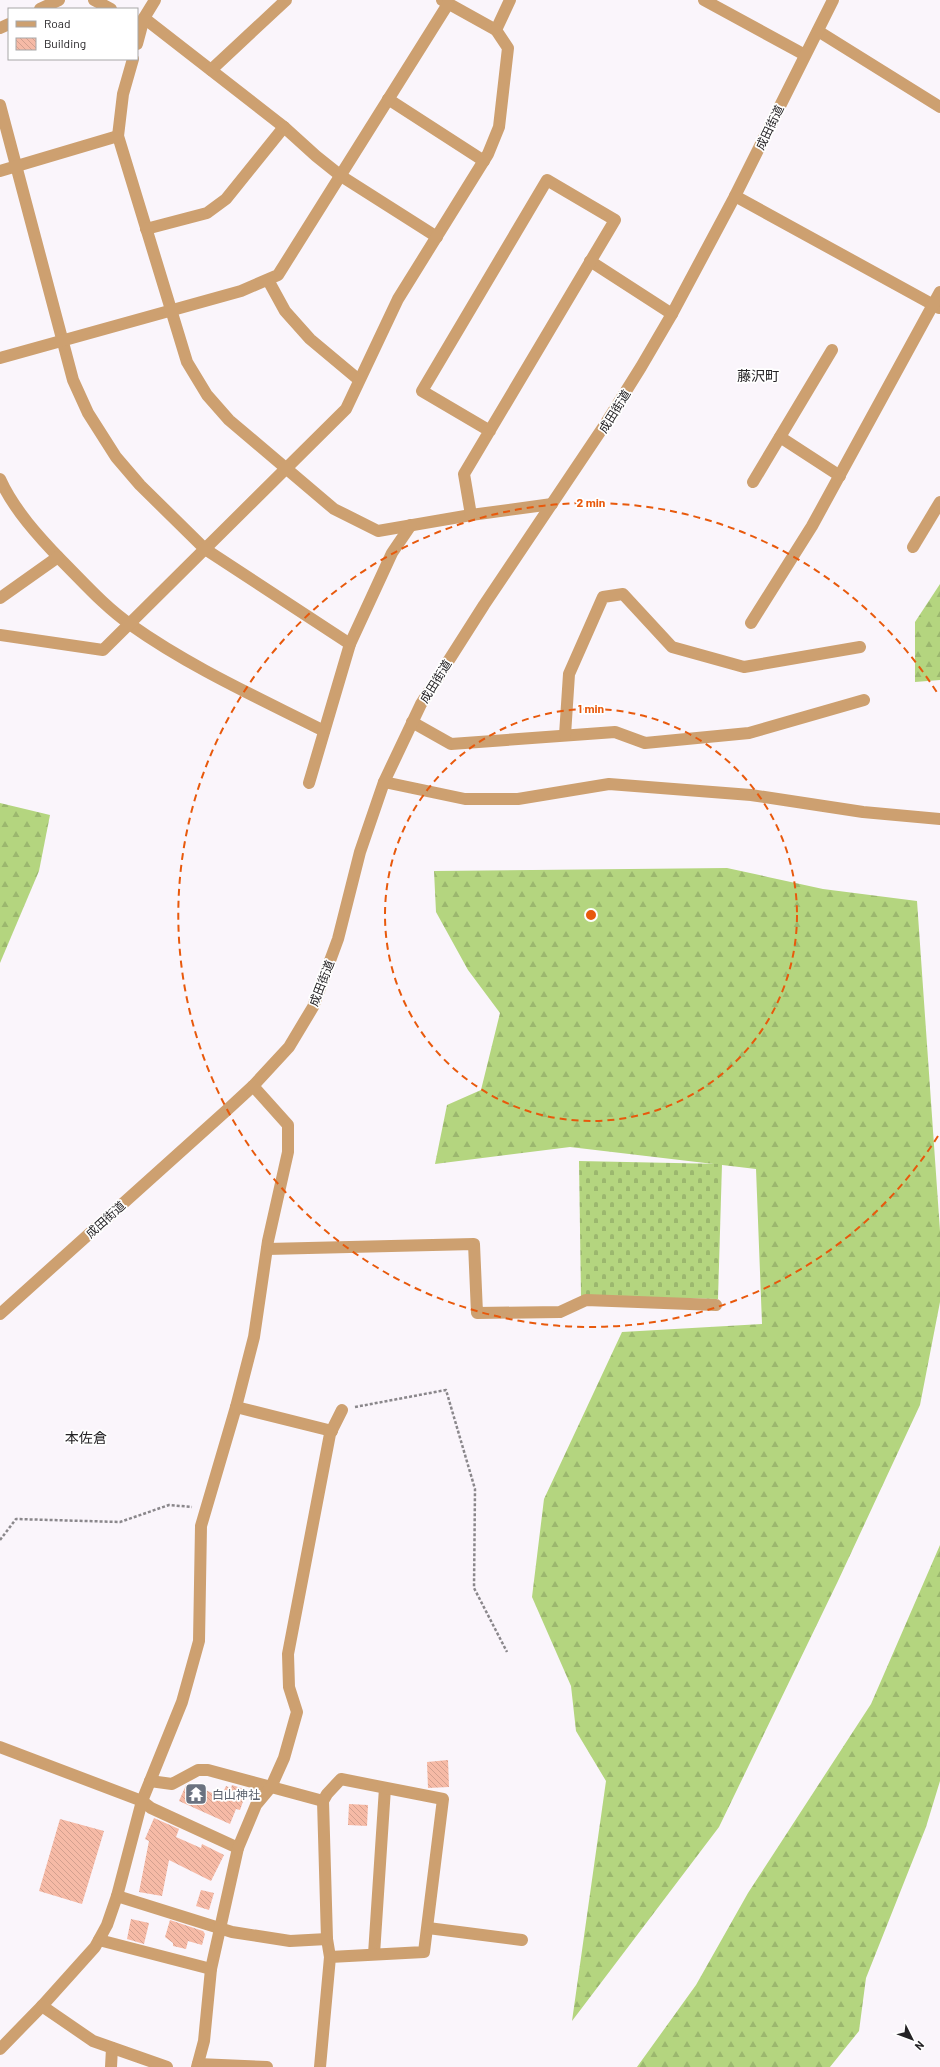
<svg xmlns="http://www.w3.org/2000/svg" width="940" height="2067" font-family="Barlow,'Noto Sans JP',sans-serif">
<defs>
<pattern id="forest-firs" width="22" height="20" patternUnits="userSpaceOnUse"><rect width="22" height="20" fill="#b4d57f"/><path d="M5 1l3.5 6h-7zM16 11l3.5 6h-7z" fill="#9bb76e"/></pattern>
<pattern id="cemetery-stones" width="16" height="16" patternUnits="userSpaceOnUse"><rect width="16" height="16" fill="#b4d57f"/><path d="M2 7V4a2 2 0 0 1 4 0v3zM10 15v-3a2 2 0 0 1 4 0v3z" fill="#9bb76e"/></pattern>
<pattern id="building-back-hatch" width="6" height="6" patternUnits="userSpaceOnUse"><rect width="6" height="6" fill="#f6baa6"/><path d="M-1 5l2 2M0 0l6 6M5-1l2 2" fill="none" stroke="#d3a08f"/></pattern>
</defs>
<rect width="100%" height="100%" fill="#faf5fb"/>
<g fill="url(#forest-firs)">
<path d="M940 584V680L915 682V622Z"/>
<path d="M0 803 50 815 39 871 0 963Z"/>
<path d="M727 868 823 889 917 901 940 1231V1302L920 1405 838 1581 719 1827 572 2021 606 1781 576 1731 571 1686 532 1597 544 1499 622 1332 762 1324 756 1169 570 1147 435 1164 447 1105 481 1090 500 1013 468 970 436 912 434 871Z"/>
<path d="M940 1545V1781L926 1827 866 1978 859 2031 830 2067H637L696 1985 748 1893 871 1704Z"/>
</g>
<path fill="url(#cemetery-stones)" d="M579 1161 722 1164 718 1299 581 1296Z"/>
<g fill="url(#building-back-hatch)">
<path d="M448 1760 449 1787 428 1788 427 1762Z"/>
<path d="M190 1783 221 1797 226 1786 231 1788 232 1785 247 1790 240 1810 236 1809 230 1824 179 1801 186 1785Z"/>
<path d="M349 1804 368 1805 367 1826 348 1825Z"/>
<path d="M154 1818 179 1829 176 1837 201 1848 202 1844 224 1855 211 1881 169 1860 162 1896 139 1892 149 1841 145 1839Z"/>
<path d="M60 1819 104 1831 82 1904 39 1891Z"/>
<path d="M201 1890 214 1893 209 1910 196 1906Z"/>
<path d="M131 1919 149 1923 144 1944 127 1939Z"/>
<path d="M170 1920 203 1931 205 1934 202 1945 188 1941 186 1949 173 1946V1943L165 1937Z"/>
</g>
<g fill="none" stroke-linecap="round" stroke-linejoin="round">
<g stroke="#8a878b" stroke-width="2.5" stroke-dasharray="3 2" stroke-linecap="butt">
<path d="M355 1407 446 1390 475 1489 474 1588 507 1652"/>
<path d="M0 1540 16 1519 120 1522 169 1505 192 1507"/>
</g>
<g stroke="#cda070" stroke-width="12">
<path d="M94 0 111 9"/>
<path d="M442 0 496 30 510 0"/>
<path d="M704 0 805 55"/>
<path d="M40 9 59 0"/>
<path d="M144 18 284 127 316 156 341 176 437 237"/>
<path d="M0 28 9 24"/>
<path d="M818 31 940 107"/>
<path d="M137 44 144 18 155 0"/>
<path d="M133 59 123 94 118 136 187 362 207 395 229 420 334 509 378 531 471 515 552 504"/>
<path d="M211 70 286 0"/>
<path d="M388 99 484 161"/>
<path d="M0 105 73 380 88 413 116 457 140 485 205 549 350 644"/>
<path d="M0 171 118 136"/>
<path d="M735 196 939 308"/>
<path d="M146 229 207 213 226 199 284 127"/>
<path d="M590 261 672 314"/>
<path d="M268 280 285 311 310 339 359 380"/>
<path d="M0 358 241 291 278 275 448 4"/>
<path d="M780 437 840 476"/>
<path d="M0 479C14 510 39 537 62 561 84 583 105 607 131 625 190 667 259 698 324 731"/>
<path d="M753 482 832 350"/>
<path d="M471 515 464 474 615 220 547 180 422 391 490 431"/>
<path d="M913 547 940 502"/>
<path d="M0 598 58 557"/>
<path d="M751 623 812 526 940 292"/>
<path d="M0 635 103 650 346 409 398 299 488 154 499 127 508 48 496 30"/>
<path d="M412 722 451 744 615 732 645 743 749 733 864 700"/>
<path d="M565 735 569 674 603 597 623 594 672 647 744 667 860 647"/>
<path d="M384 782 465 799H518L609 784 751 795 863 812 940 819"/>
<path d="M309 783 350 644 392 553 411 525"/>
<path d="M267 1249 474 1244 477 1313 560 1312 586 1300 716 1305"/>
<path d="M0 1314 227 1110 253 1086 289 1047 313 1007 338 939 360 852 384 782 421 704 484 605 606 423 641 367 672 314 735 196 833 0"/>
<path d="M236 1407 332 1431"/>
<path d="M0 1747 142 1801 151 1808 238 1848"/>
<path d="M150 1781 172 1784 198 1770H208L323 1801"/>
<path d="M117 1896 232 1932 290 1941 327 1939"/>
<path d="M428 1928 522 1940"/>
<path d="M99 1940 211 1969"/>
<path d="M374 1954 385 1788"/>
<path d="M42 2006 93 2041 167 2067"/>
<path d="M0 2049 42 2006 95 1947 107 1925 117 1896 142 1801 182 1702 199 1641 201 1526 236 1407 254 1337 268 1241 288 1152V1125L253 1086"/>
<path d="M198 2064 267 2067"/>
<path d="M111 2067 112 2048"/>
<path d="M197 2067 204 2041 211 1969 238 1848 256 1805 271 1787 284 1758 297 1712 289 1687 288 1654 330 1434 342 1410"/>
<path d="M320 2067 330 1957 327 1939 323 1801 327 1794 341 1779 443 1799 424 1952 330 1957"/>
</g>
</g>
<g fill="none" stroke="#e8590c" stroke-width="2" stroke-dasharray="7 5">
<circle cx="591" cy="915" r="206"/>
<path d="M938 1136A412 412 0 1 1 938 694"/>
</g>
<defs>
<g id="temple-square" transform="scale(1.15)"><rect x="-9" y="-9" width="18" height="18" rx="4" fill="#6b7280" stroke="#fff"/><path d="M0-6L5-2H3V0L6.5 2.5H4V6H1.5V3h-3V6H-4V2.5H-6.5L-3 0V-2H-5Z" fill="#fff"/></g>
</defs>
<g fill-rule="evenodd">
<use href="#temple-square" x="196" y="1794"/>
</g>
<g text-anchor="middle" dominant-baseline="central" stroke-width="3.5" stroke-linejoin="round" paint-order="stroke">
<g font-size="12" fill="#242225" stroke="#fff">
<text transform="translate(769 127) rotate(-64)">成田街道</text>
<text transform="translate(614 411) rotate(-58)">成田街道</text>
<text transform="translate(435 681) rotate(-58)">成田街道</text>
<text transform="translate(321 983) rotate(-69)">成田街道</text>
<text transform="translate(105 1219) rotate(-42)">成田街道</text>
</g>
<g font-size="12" fill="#5b616d" stroke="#fff" text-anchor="start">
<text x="212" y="1794">白山神社</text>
</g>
<g font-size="14" fill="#242225" stroke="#fff">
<text x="758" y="375">藤沢町</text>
<text x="86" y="1437">本佐倉</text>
</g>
</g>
<circle cx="591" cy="915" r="6" fill="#e8590c" stroke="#fff" stroke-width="2"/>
<g font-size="12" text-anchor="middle" font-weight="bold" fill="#e8590c" stroke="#fff" stroke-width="3.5" stroke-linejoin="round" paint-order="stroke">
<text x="591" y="507">2 min</text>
<text x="591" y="713">1 min</text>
</g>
<rect x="8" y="8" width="130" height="52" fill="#ffffff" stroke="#a7a7a8"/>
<rect x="16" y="21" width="20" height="6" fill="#cda070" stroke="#a7a7a8"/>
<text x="44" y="28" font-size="12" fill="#242225">Road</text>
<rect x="16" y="38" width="20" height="12" fill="url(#building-back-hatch)" stroke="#a7a7a8"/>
<text x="44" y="48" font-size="12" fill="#242225">Building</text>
<g transform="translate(912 2039) rotate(132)" stroke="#ffffff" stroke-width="3" paint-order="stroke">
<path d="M0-3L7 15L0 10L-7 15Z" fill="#242225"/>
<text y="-6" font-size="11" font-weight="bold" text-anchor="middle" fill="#242225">N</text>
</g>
</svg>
